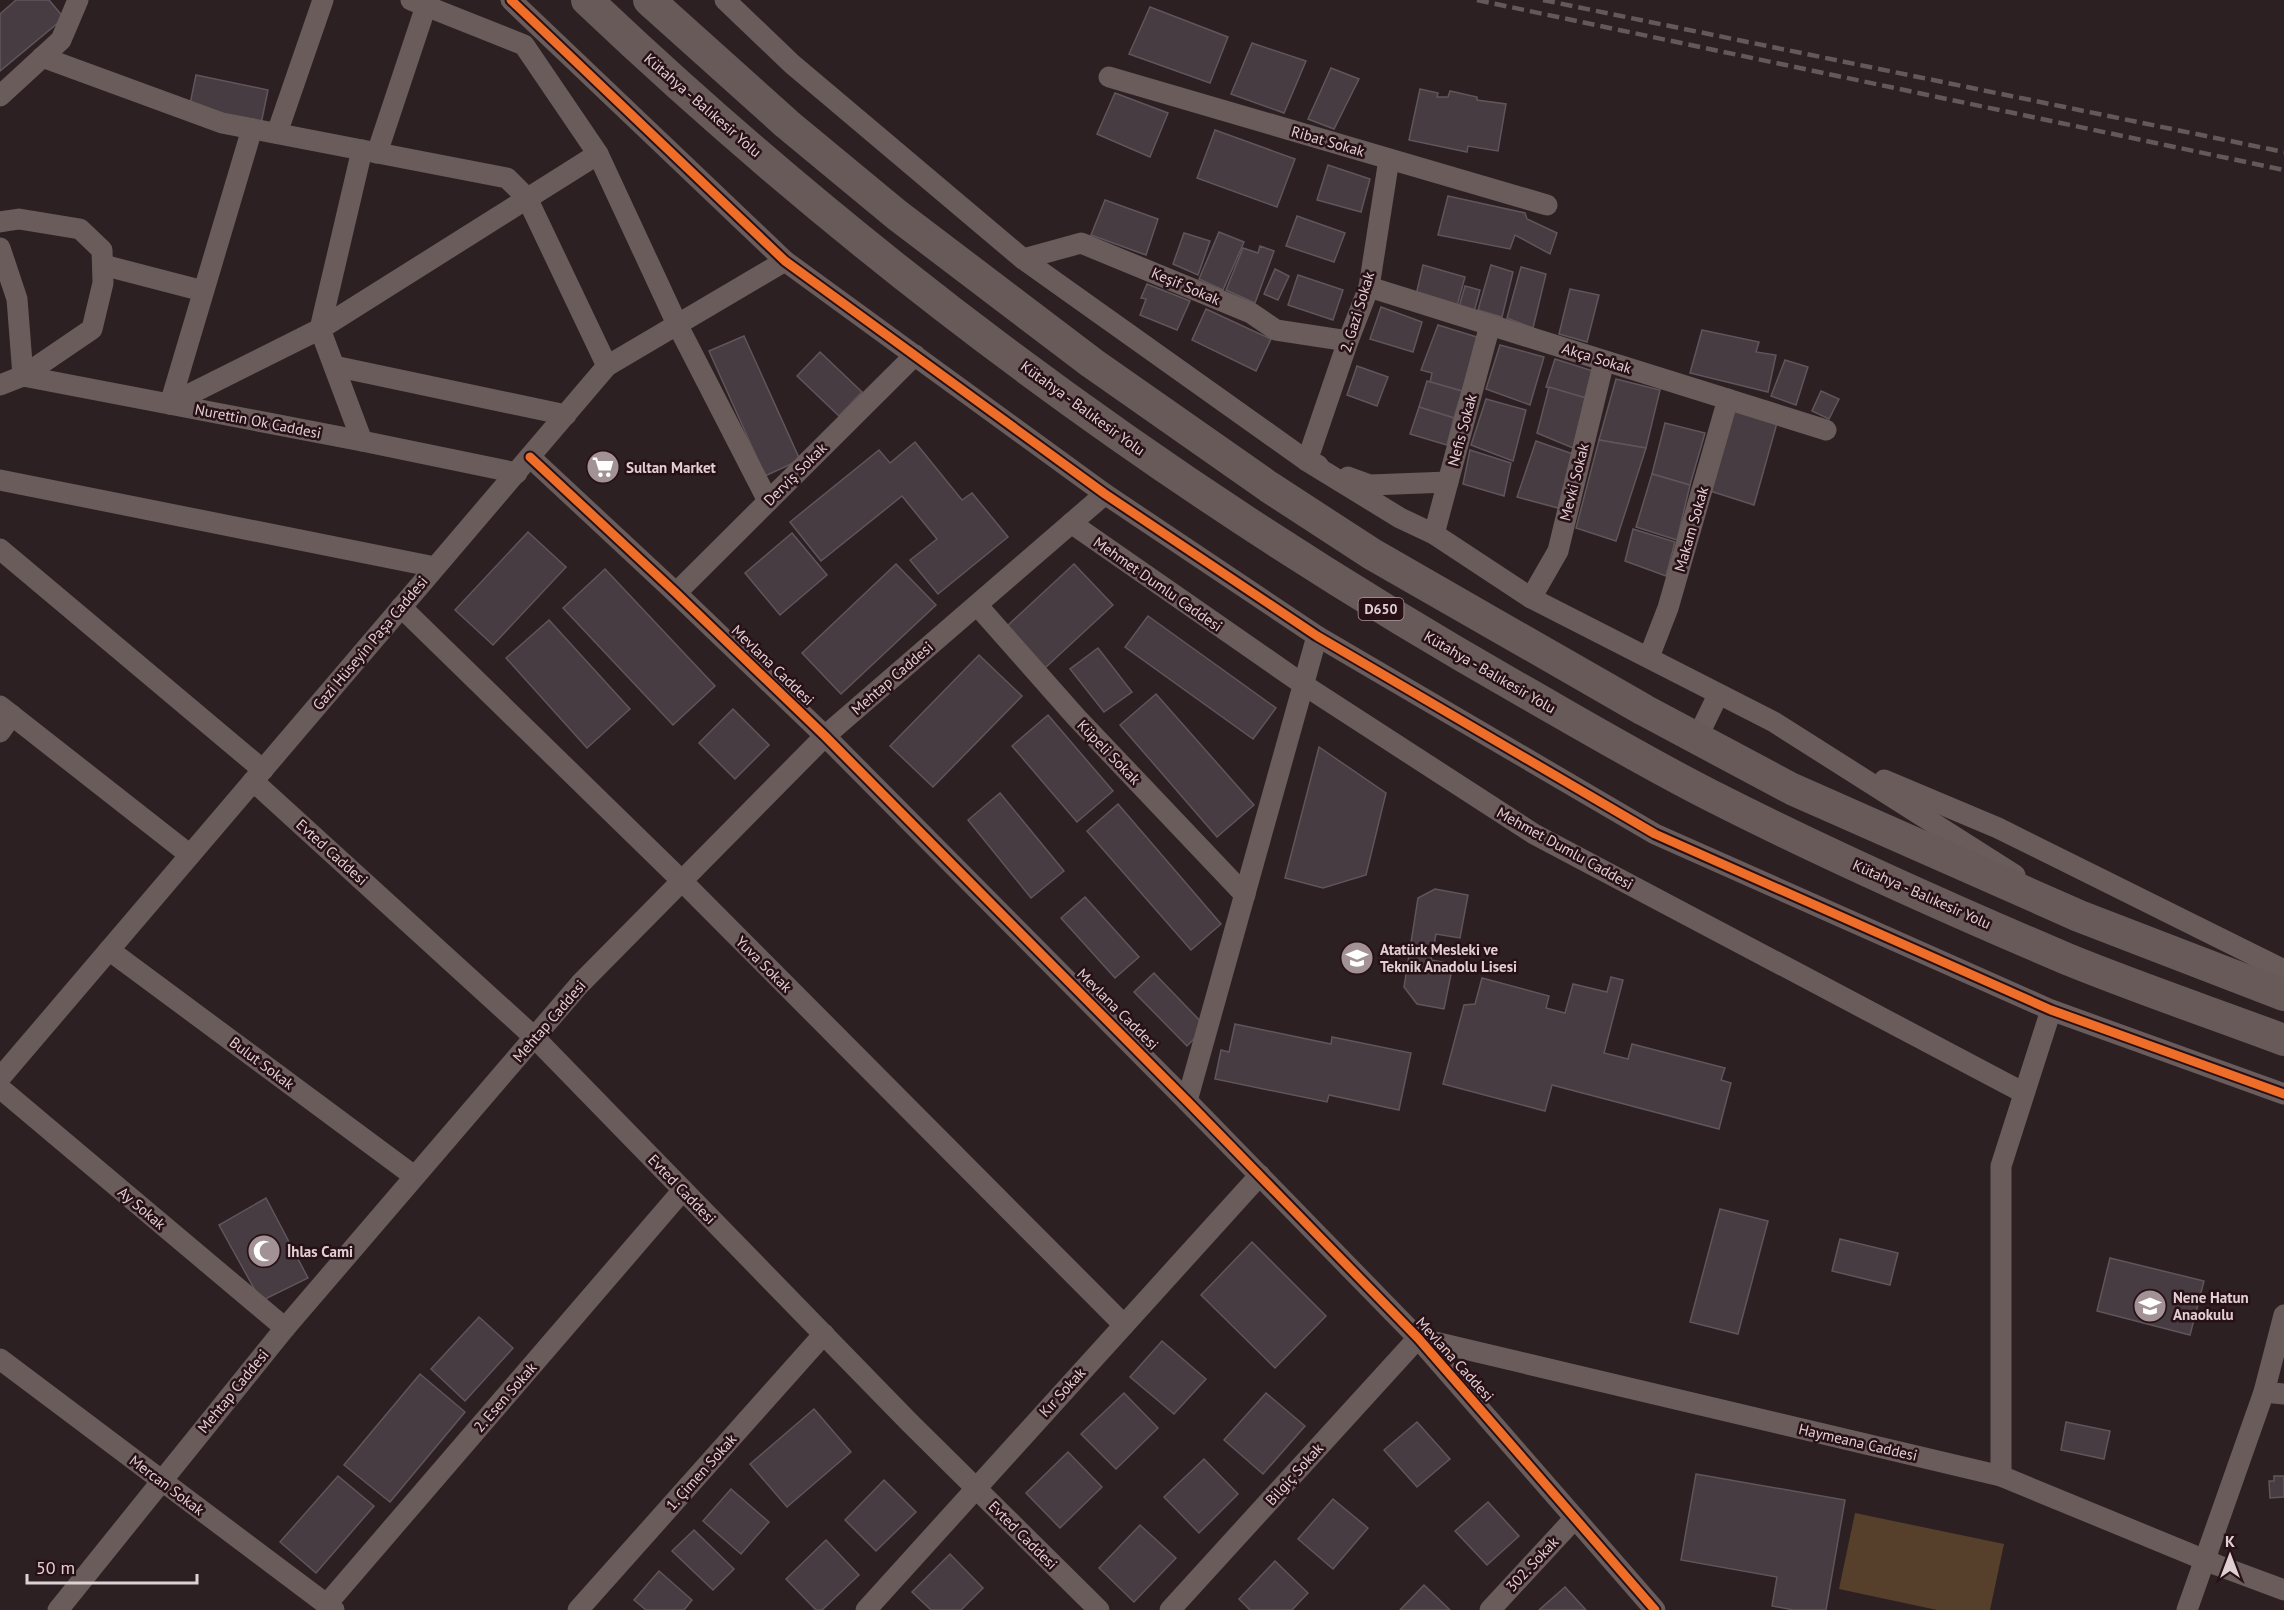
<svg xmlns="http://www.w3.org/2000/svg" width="2284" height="1610" font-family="'PT Sans',sans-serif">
<rect width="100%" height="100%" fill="#2c2023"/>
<path fill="#56402b" d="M1855 1513 2004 1544 1990 1610H1937L1839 1589Z"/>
<g fill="#473c42" stroke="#60555b" stroke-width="1.5">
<path d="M16 0H49L64 18 0 71V14Z"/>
<path d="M1150 7 1228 37 1210 83 1129 54Z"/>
<path d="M1252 43 1306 61 1284 113 1231 94Z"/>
<path d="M1331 68 1359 79 1334 129 1308 119Z"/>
<path d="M196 75 268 90 261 124 189 109Z"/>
<path d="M1420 89 1438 93 1437 97H1448L1450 91 1477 97V100L1506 104 1498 151 1468 146 1467 152 1409 140Z"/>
<path d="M1115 93 1168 113 1150 157 1097 134Z"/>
<path d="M1215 130 1295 159 1277 207 1197 178Z"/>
<path d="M1328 165 1370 179 1361 212 1317 200Z"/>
<path d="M1448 196 1525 213 1527 219 1557 233 1550 254 1515 235 1510 249 1438 235Z"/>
<path d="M1105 200 1158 219 1146 255 1091 235Z"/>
<path d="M1297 216 1345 233 1334 262 1286 246Z"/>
<path d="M1219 232 1244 242 1223 290 1199 279Z"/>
<path d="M1184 233 1210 241 1198 275 1173 264Z"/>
<path d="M1260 246 1274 251 1255 303 1226 290 1243 248 1258 253Z"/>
<path d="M1423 265 1465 277 1457 306 1416 295Z"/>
<path d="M1491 265 1513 272 1502 317 1478 310Z"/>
<path d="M1521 267 1546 274 1533 328 1507 318Z"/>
<path d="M1275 269 1289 276 1278 300 1264 294Z"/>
<path d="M1298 275 1343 290 1333 320 1288 305Z"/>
<path d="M1147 284 1190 301 1177 330 1140 315 1146 299 1141 298Z"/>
<path d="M1465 286 1480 290 1474 312 1459 307Z"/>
<path d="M1570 289 1599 295 1587 342 1559 334Z"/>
<path d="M1381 307 1422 322 1413 352 1370 339Z"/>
<path d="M1206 309 1271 339 1256 371 1192 340Z"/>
<path d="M1438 325 1480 338 1462 391 1430 382 1432 373 1421 370Z"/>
<path d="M1702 330 1759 342 1756 352 1776 355 1768 392 1690 373Z"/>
<path d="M744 336 800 460 765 476 709 351Z"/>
<path d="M1500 345 1544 357 1530 405 1486 389Z"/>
<path d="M820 352 862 392 839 416 797 376Z"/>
<path d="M1555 359 1596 372 1586 398 1546 387Z"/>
<path d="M1785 360 1808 367 1796 405 1771 396Z"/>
<path d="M1357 366 1388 377 1377 406 1347 395Z"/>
<path d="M1616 379 1660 390 1646 448 1599 440Z"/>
<path d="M1427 381 1462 391 1454 418 1419 407Z"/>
<path d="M1549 387 1586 398 1573 448 1537 433Z"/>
<path d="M1821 391 1839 399 1829 419 1812 411Z"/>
<path d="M1486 399 1526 410 1513 461 1471 445Z"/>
<path d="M1419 407 1454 418 1447 445 1410 434Z"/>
<path d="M1734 410 1777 423 1754 505 1710 491Z"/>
<path d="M1665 423 1705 433 1690 485 1652 474Z"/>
<path d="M1599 440 1646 448 1616 541 1576 528Z"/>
<path d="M1536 441 1573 454 1558 508 1517 497Z"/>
<path d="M915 442 962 500 972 493 1008 537 938 594 910 560 937 539 902 496 821 561 790 522 879 450 890 463Z"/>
<path d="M1470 450 1511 463 1504 496 1463 484Z"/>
<path d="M1652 474 1690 485 1677 540 1636 527Z"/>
<path d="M1633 529 1675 542 1666 576 1625 561Z"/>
<path d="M528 532 566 567 493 645 455 610Z"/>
<path d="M792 533 827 575 780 615 745 573Z"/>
<path d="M896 564 936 605 841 694 802 653Z"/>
<path d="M1074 564 1113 605 1045 668 1006 627Z"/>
<path d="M605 569 715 686 673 725 563 608Z"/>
<path d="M1148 616 1276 708 1253 739 1125 647Z"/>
<path d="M549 620 630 709 587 748 506 658Z"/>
<path d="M1098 648 1132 692 1104 712 1070 669Z"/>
<path d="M979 655 1022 696 933 787 890 746Z"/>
<path d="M1156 694 1254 805 1217 837 1120 725Z"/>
<path d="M733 709 769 745 735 779 699 743Z"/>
<path d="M1048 715 1113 791 1077 822 1012 746Z"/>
<path d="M1319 747 1386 793 1366 875 1323 888 1285 878Z"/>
<path d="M1000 793 1064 871 1031 898 968 820Z"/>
<path d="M1118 804 1221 924 1191 950 1087 831Z"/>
<path d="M1435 889 1468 895 1460 938 1436 934 1431 960 1453 964 1444 1009 1417 1004 1404 987 1418 898Z"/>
<path d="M1085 897 1139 957 1115 978 1061 918Z"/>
<path d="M1154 973 1206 1027 1187 1046 1134 992Z"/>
<path d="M1611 977 1623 980 1604 1053 1628 1059 1632 1044 1725 1068 1721 1080 1731 1083 1719 1129 1552 1085 1545 1111 1443 1084 1464 1005 1475 1004 1482 978 1549 996 1546 1008 1565 1013 1573 984 1607 992Z"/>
<path d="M1235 1024 1331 1044 1332 1037 1411 1053 1399 1110 1329 1095 1327 1102 1215 1079 1221 1050 1229 1052Z"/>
<path d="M266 1198 308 1278 261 1301 219 1225Z"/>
<path d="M1720 1209 1768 1221 1738 1334 1690 1322Z"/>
<path d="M1840 1239 1898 1253 1890 1285 1832 1271Z"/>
<path d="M1252 1242 1326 1316 1275 1368 1201 1295Z"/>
<path d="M2110 1258 2204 1281 2190 1335 2097 1311Z"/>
<path d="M479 1317 513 1348 465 1401 431 1369Z"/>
<path d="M1162 1341 1206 1379 1174 1414 1130 1377Z"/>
<path d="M420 1374 465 1412 390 1502 344 1465Z"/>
<path d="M1124 1393 1158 1428 1116 1469 1081 1434Z"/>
<path d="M1266 1393 1305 1426 1263 1474 1224 1440Z"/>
<path d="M814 1409 851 1452 787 1507 750 1464Z"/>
<path d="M1417 1422 1450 1459 1417 1487 1384 1450Z"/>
<path d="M2066 1422 2110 1431 2104 1459 2061 1450Z"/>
<path d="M1068 1452 1102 1487 1060 1528 1026 1493Z"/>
<path d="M1204 1459 1238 1494 1199 1533 1164 1497Z"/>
<path d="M1696 1474 1845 1500 1826 1610H1794L1772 1606 1777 1577 1681 1560Z"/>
<path d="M338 1476 374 1506 316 1573 280 1542Z"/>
<path d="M2274 1476H2284V1497L2270 1498 2269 1481H2274Z"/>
<path d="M884 1480 916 1512 876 1551 845 1520Z"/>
<path d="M731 1489 769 1522 741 1554 703 1521Z"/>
<path d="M1333 1499 1368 1528 1333 1569 1298 1539Z"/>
<path d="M1488 1502 1519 1536 1487 1565 1455 1531Z"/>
<path d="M1140 1525 1176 1558 1134 1602 1099 1568Z"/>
<path d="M694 1530 734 1569 713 1590 672 1551Z"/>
<path d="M826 1540 859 1575 822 1610H816L786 1579Z"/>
<path d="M950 1554 983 1588 961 1610H931L912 1592Z"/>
<path d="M1275 1561 1308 1593 1292 1610H1250L1239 1599Z"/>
<path d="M659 1571 692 1600 684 1610H646L634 1600Z"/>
<path d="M1424 1585 1450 1610H1400Z"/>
<path d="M1565 1587 1586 1610H1539Z"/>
</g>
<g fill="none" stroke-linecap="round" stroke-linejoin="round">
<g stroke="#695c5a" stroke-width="21">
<path d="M411 0 524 45 598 154 677 324 768 501"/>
<path d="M511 0 785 261 1105 494 1317 636 1655 834 2051 1010 2284 1094"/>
<path d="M725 0 792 64 1023 259 1307 461 1400 518 1434 534 1531 598 1774 722 2015 875"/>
<path d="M42 57 222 123 507 178 527 198 607 366"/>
<path d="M1109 77 1547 205"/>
<path d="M0 96 61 40 78 0"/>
<path d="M277 133 323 0"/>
<path d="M362 150 320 329 362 441"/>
<path d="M377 153 426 6"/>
<path d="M0 222 19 219 80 229 102 250 103 283 92 329 23 376"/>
<path d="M0 248 17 299 23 376"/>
<path d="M1023 259 1081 243 1251 313 1276 330 1348 341"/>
<path d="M103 265 203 291"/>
<path d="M1369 287 1826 430"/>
<path d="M334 366 566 415"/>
<path d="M0 385 23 376 362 441 517 473"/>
<path d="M170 404 320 329 598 154"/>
<path d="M170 404 252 129"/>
<path d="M530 457 676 593 825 736 1187 1101 1418 1338 1655 1610"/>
<path d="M1318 465 1307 461 1348 341 1369 287 1389 159"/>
<path d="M1348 477 1370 485 1448 482"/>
<path d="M0 480 435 567"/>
<path d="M1071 523 1304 685 1534 834 2024 1093"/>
<path d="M1434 534 1490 325"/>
<path d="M0 549 263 770"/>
<path d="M676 593 915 355"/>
<path d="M1531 598 1558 551 1604 361"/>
<path d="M977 605 1076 717 1245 895"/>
<path d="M401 607 682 881 1124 1325"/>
<path d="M1649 657 1668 608 1728 399"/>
<path d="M0 706 190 855"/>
<path d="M0 732 12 715"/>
<path d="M1697 738 1718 695"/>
<path d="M1884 780 1998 828 2284 970"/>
<path d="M253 781 534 1037 909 1422 1099 1610"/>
<path d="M109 950 414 1176"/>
<path d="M0 1078 607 366 785 261"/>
<path d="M0 1088 285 1328"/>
<path d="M1187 1101 1317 636"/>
<path d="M0 1359 334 1610"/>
<path d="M2264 1392 2284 1394"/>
<path d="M2001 1476V1166L2051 1010"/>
<path d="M326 1605 683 1190"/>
<path d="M58 1610 285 1328 580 984 825 736 1105 494"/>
<path d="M578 1610 824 1334"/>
<path d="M866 1610 1260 1175"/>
<path d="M1170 1610 1418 1338 2001 1476 2217 1565 2284 1590"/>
<path d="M1490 1610 1575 1518"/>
<path d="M2187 1610 2264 1392 2284 1315"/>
</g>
<g stroke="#685a59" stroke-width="32">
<path d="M587 0C869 268 1187 500 1525 692 1586 727 1647 763 1710 795 1826 854 1947 908 2067 959 2138 988 2212 1013 2284 1040"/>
<path d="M649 0 787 124 897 215 1092 363 1269 487 1372 554 1644 710 1792 789 2079 916 2284 995"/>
</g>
<g stroke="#645959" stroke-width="4.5" stroke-dasharray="12 6" stroke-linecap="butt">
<path d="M1477 0 2284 170"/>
<path d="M1543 0 2284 152"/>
</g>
<g stroke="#281017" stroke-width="13">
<g id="cycleway">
<path d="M511 0 785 261 1105 494 1317 636 1655 834 2051 1010 2284 1094"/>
<path d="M530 457 676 593 825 736 1187 1101 1418 1338 1655 1610"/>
</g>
</g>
<use href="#cycleway" stroke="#ee6e29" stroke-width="9"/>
</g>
<defs>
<g id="supermarket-disc" transform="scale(1.725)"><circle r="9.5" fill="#a29295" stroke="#281017"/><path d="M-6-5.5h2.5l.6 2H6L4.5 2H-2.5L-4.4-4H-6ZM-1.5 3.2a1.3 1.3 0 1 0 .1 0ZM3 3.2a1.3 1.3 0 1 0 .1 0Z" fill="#fff"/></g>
<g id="school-disc" transform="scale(1.725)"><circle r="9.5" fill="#a29295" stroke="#281017"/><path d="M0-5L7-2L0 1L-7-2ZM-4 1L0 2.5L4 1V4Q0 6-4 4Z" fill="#fff"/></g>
<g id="mosque-disc" transform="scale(1.725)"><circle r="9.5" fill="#a29295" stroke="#281017"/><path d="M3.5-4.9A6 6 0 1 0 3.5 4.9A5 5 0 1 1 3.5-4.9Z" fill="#fff"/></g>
</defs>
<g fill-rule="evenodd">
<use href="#supermarket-disc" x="603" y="467"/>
<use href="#school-disc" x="1357" y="958"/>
<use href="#mosque-disc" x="264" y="1251"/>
<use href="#school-disc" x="2150" y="1306"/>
</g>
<g text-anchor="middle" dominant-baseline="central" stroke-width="5" stroke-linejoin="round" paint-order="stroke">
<rect fill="#281017" stroke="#aa969b" stroke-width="1.5" x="1358.5" y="598" width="45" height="22" rx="4.5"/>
<g font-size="14" font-weight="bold" fill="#e1d0d3">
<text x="1381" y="609">D650</text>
</g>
<g font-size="15" fill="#e1d0d3" stroke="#281017">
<text transform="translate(703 105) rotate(41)">Kütahya - Balıkesir Yolu</text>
<text transform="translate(1328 141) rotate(16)">Ribat Sokak</text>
<text transform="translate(1186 286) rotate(23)">Keşif Sokak</text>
<text transform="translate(1357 312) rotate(-73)">2. Gazi Sokak</text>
<text transform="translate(1597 358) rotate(17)">Akça Sokak</text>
<text transform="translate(1083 408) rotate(36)">Kütahya - Balıkesir Yolu</text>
<text transform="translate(258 421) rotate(11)">Nurettin Ok Caddesi</text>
<text transform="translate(1462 430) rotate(-75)">Nefis Sokak</text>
<text transform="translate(795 474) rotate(-45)">Derviş Sokak</text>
<text transform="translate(1574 482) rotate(-76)">Mevki Sokak</text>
<text transform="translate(1691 529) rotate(-74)">Makam Sokak</text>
<text transform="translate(1158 584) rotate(35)">Mehmet Dumlu Caddesi</text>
<text transform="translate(370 643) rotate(-50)">Gazi Hüseyin Paşa Caddesi</text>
<text transform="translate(773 665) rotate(44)">Mevlana Caddesi</text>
<text transform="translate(1490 672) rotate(30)">Kütahya - Balıkesir Yolu</text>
<text transform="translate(892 678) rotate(-41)">Mehtap Caddesi</text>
<text transform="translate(1109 752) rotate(46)">Küpeli Sokak</text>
<text transform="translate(1565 848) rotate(29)">Mehmet Dumlu Caddesi</text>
<text transform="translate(332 852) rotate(42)">Evted Caddesi</text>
<text transform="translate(1922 894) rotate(24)">Kütahya - Balıkesir Yolu</text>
<text transform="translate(764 964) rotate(45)">Yuva Sokak</text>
<text transform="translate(1118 1009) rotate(45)">Mevlana Caddesi</text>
<text transform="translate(549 1021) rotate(-49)">Mehtap Caddesi</text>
<text transform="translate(262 1063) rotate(37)">Bulut Sokak</text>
<text transform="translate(682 1189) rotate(46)">Evted Caddesi</text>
<text transform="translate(142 1208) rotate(40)">Ay Sokak</text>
<text transform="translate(1455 1359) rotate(48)">Mevlana Caddesi</text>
<text transform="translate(233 1391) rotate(-51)">Mehtap Caddesi</text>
<text transform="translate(1062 1392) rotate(-48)">Kır Sokak</text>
<text transform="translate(505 1397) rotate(-49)">2. Esen Sokak</text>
<text transform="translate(1858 1442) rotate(13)">Haymeana Caddesi</text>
<text transform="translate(701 1472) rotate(-48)">1. Çimen Sokak</text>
<text transform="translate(1294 1474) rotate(-48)">Bilgiç Sokak</text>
<text transform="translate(167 1485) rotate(37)">Mercan Sokak</text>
<text transform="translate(1023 1535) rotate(45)">Evted Caddesi</text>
<text transform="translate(1532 1564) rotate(-47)">302. Sokak</text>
</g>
<g font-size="15" font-weight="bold" fill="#e1d0d3" stroke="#281017" text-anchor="start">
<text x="626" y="467">Sultan Market</text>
<text x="1380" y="949">Atatürk Mesleki ve<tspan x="1380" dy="17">Teknik Anadolu Lisesi</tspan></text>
<text x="287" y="1251">İhlas Cami</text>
<text x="2173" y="1297">Nene Hatun<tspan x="2173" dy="17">Anaokulu</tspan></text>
</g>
</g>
<g transform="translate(2230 1556)" stroke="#281017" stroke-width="4.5" paint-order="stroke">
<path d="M0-4.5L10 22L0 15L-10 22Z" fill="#e1d0d3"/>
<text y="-9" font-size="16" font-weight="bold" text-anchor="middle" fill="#e1d0d3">K</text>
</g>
<path d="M27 1574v9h170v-9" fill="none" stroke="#e1d0d3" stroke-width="3"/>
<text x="36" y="1574" font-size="18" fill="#e1d0d3" stroke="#281017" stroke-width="4.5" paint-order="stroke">50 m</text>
</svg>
